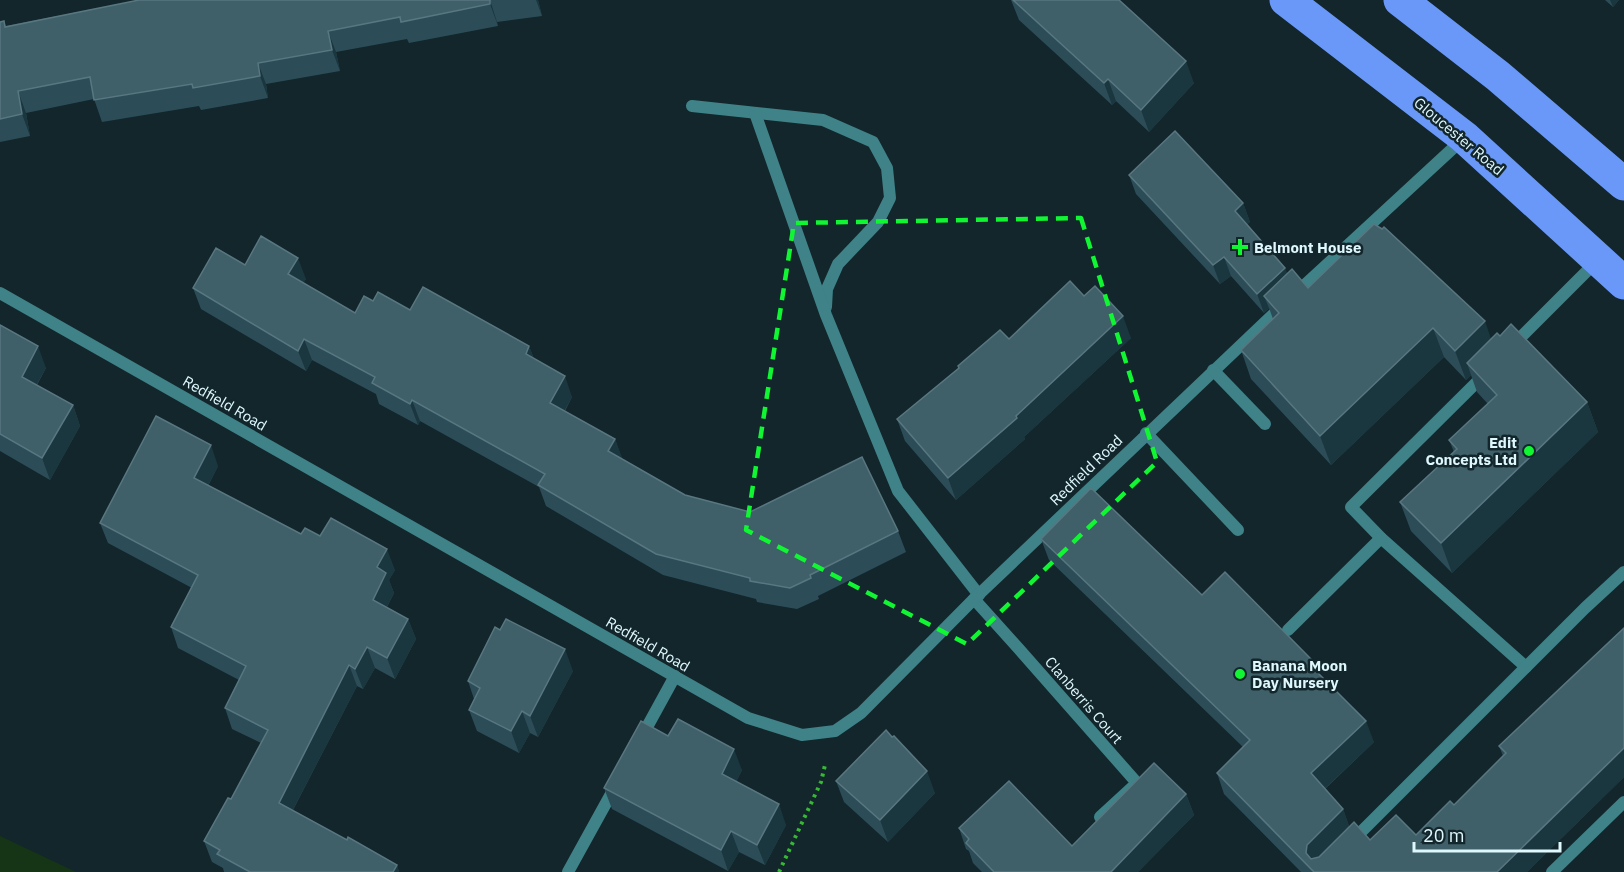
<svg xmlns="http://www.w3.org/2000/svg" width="1624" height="872" font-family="'IBM Plex Sans',sans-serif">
<rect width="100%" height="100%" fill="#12262b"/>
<path fill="#163516" d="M0 836 76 872H0Z"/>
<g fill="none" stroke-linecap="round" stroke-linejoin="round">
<path stroke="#37b936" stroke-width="4" stroke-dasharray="3 4.5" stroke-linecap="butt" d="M779 872 821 782 825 765"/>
<g stroke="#3f8288" stroke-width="12">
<path d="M692 106 823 120 873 142 887 168 890 198 878 222 838 264 827 289 826 307"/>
<path d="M755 113 826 315 898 491 979 595"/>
<path d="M1511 347 1598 260"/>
<path d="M1484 375 1351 507 1381 538 1526 667"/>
<path d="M1146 433 1238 530"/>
<path d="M974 599 1019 649 1137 783 1100 817"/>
<path d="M1288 630 1381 538"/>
<path d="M641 738 675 676"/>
<path d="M1352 841 1585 608 1624 572"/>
<path d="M568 872 616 785"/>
</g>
<g stroke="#3f8288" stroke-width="12">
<path d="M0 293 748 718 802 735 835 731 861 713 974 599 1282 306"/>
<path d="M1295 294 1463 139"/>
<path d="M1213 370 1265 424"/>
<path d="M1552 872 1624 802"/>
</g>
<g stroke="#6998f9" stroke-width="33">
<path d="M1286 0 1464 137 1624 283"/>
<path d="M1400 0 1498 76 1624 184"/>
</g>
</g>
<g fill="#2c4d58">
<path d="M139 0H538L542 16 497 22 498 26 409 43 407 39 336 52 340 71 266 84 268 98 201 110 199 106 102 122 94 99 26 113 30 136 0 142V22L4 21 6 26Z"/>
<path d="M1011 0H1119L1194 83 1149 132 1116 101 1112 105 1019 20Z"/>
<path d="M1605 0H1619L1613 7Z"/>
<path d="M1129 175 1243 203 1250 222 1247 224 1285 268 1287 274 1308 288 1491 339 1587 402 1598 432 1452 573 1411 531 1400 502 1454 452 1449 440 1488 404 1477 392 1471 375 1466 380 1444 357 1331 465 1251 379 1241 350 1273 319 1269 308 1264 313 1231 276 1220 284 1136 194Z"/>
<path d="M245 265 306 279 303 283 355 313 373 301 410 310 529 346 534 359 572 397 565 411 615 439 622 459 685 495 750 512 898 531 906 552 818 596 819 599 797 609 757 602 756 599 663 575 546 506 539 487 420 421 418 425 379 404 376 394 312 360 306 371 201 309 193 288Z"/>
<path d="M1084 296 1131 338 1024 437 1025 439 956 500 905 441 897 419 959 369 958 366 1009 339Z"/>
<path d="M0 325 46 368 37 385 73 405 80 426 50 480 0 451Z"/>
<path d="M218 466 208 486 301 534 320 536 395 570 389 580 394 593 387 607 408 619 416 639 395 679 375 668 363 689 357 686 293 810 347 840 397 865 399 872H224L223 868 212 862 204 841 231 799 261 743 232 729 225 708 239 680 178 648 171 627 192 588 108 543 100 523Z"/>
<path d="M1041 539 1202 595 1315 670 1374 742 1325 789 1343 809 1349 826 1370 840 1416 835 1454 805 1503 756 1499 746 1624 628V777L1527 872H1301L1224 794 1217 773 1243 747 1049 560Z"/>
<path d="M573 671 538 737 530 733 519 753 477 731 469 710 474 699 468 681Z"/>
<path d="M668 736 742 770 736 782 786 825 765 865 739 852 728 871 612 809 604 788Z"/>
<path d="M892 737 935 793 888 842 844 802 836 781Z"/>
<path d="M1186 794 1194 815 1138 872H982L973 863 969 851 966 849 959 828 1072 846Z"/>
</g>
<g fill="#1a363e">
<path d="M490 0 497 22 498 26 490 4Z"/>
<path d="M536 0H538L542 16Z"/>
<path d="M1610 0H1619L1613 7Z"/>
<path d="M328 31 336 52 340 71 332 50Z"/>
<path d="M1186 61 1194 83 1149 132 1141 110Z"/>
<path d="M258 63 266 84 268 98 260 76Z"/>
<path d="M1108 79 1116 101 1112 105 1104 83Z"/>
<path d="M18 91 26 113 30 136 22 114Z"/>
<path d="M1243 203 1250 222 1242 230 1235 211Z"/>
<path d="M1224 257 1231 276 1220 284 1213 265Z"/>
<path d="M298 258 306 279 296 295 288 274Z"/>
<path d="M1285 268 1292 286 1264 296 1269 308 1264 313 1257 294Z"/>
<path d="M1123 316 1131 338 1024 437 1025 439 956 500 948 478Z"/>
<path d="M1485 321 1495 351 1467 363 1471 375 1466 380 1455 351Z"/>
<path d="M1433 328 1444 357 1331 465 1320 436Z"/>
<path d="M304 339 312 360 306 371 298 351Z"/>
<path d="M38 346 46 368 29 398 22 377Z"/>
<path d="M529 346 537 367 526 354Z"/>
<path d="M565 376 572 397 557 424 550 403Z"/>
<path d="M412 400 420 421 418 425 410 404Z"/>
<path d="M1587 402 1598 432 1452 573 1441 543Z"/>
<path d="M73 405 80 426 50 480 42 458Z"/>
<path d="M615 439 623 460 608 451Z"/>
<path d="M211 445 218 466 201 499 194 478Z"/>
<path d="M387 549 395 570 389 580 394 593 380 620 373 600 377 567Z"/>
<path d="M408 619 416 639 395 679 387 658Z"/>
<path d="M367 647 375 668 363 689 355 669Z"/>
<path d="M565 649 573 671 538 737 530 716Z"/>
<path d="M1311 659 1319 680 1308 663Z"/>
<path d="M349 665 357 686 286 823 279 803Z"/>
<path d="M522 711 530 733 519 753 511 731Z"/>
<path d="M1366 721 1374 742 1319 794 1311 773Z"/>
<path d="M1624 748V777L1527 872H1497Z"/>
<path d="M734 749 742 770 729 795 722 774Z"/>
<path d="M927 771 935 793 888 842 880 820Z"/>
<path d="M1186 794 1194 815 1138 872H1111Z"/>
<path d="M779 804 786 825 765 865 757 845Z"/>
<path d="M1343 809 1351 831 1315 867 1306 853 1307 845Z"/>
<path d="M731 831 739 852 728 871 721 850Z"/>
<path d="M397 865 399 872H393Z"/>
</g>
<g fill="#3f5f69" stroke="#587781" stroke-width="1.5">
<path d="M139 0H490V4L401 22 400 17 328 31 332 50 258 63 260 76 193 88 192 84 94 100 90 77 18 91 22 114 0 119V22L4 21 5 27Z"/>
<path d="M1013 0H1119L1186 61 1141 110 1108 79 1104 83Z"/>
<path d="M1175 131 1243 203 1235 211 1285 268 1257 294 1224 257 1213 265 1129 175Z"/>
<path d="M1374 224 1382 229 1384 227 1485 321 1455 351 1433 328 1320 436 1241 350 1279 313 1264 296 1292 269 1308 288Z"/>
<path d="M261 236 298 258 288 274 355 313 364 296 373 301 378 292 410 310 423 287 529 346 526 354 565 376 550 403 615 439 608 451 685 495 750 512 862 457 898 531 810 575 811 578 790 588 750 581V578L656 554 538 485 545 474 412 400 410 404 372 383 375 377 304 339 298 351 193 288 216 248 245 265Z"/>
<path d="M1070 281 1084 296 1095 286 1123 316 1016 416 1017 418 948 478 897 419 959 368 958 366 1000 330 1009 339Z"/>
<path d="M1511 324 1587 402 1441 543 1400 502 1457 449 1449 440 1497 395 1467 363 1497 333 1500 336Z"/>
<path d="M0 325 38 346 22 377 73 405 42 458 0 434Z"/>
<path d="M156 416 211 445 194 478 301 534 305 528 320 536 331 518 387 549 377 567 386 573 373 600 408 619 387 658 367 647 355 669 349 665 279 803 347 840 348 837 397 865 393 872H250L217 854 220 850 204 841 228 798 231 799 268 730 225 708 246 666 171 627 198 575 100 523Z"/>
<path d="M1091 488 1202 595 1225 572 1311 659 1308 663 1366 721 1311 773 1343 809 1307 845 1306 853 1311 859 1319 857 1354 822 1370 840 1396 815 1416 835 1450 801 1454 805 1506 753 1499 746 1624 628V748L1497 872H1314L1217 773 1250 740 1041 539Z"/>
<path d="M506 619 565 649 530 716 522 711 511 731 469 710 480 688 468 681 495 627 500 630Z"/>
<path d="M678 719 734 749 722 774 779 804 757 845 731 831 721 850 604 788 641 721 668 736Z"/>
<path d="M886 730 892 737 894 736 927 771 880 820 836 781Z"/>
<path d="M1154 763 1186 794 1111 872H994L966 843 969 839 959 828 1009 781 1072 846Z"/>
</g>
<path fill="none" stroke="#11f633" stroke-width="4.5" stroke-dasharray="12 8" stroke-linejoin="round" d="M1081 218 1157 462 967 644 746 530 794 223Z"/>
<g fill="#11f633" stroke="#12262b" stroke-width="2">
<path d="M1237 238h6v6h6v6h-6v6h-6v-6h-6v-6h6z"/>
<circle cx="1529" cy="451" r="6"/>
<circle cx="1240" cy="674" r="6"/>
</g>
<g text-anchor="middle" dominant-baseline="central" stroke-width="5" stroke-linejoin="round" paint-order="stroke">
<g font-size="15" fill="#def8fe" stroke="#12262b">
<text transform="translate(1459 136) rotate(40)">Gloucester Road</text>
<text transform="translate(225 403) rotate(30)">Redfield Road</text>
<text transform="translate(1086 470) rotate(-44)">Redfield Road</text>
<text transform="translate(648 644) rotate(30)">Redfield Road</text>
<text transform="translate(1084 700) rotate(49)">Clanberris Court</text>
</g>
<g font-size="15" font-weight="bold" fill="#def8fe" stroke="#12262b" text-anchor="start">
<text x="1254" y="247">Belmont House</text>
<text x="1517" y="442" text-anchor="end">Edit<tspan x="1517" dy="17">Concepts Ltd</tspan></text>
<text x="1252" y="665">Banana Moon<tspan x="1252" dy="17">Day Nursery</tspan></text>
</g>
</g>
<path d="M1414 842v9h146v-9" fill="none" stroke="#def8fe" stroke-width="3"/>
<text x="1423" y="842" font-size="18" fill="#def8fe" stroke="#12262b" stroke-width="4.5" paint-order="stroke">20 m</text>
</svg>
